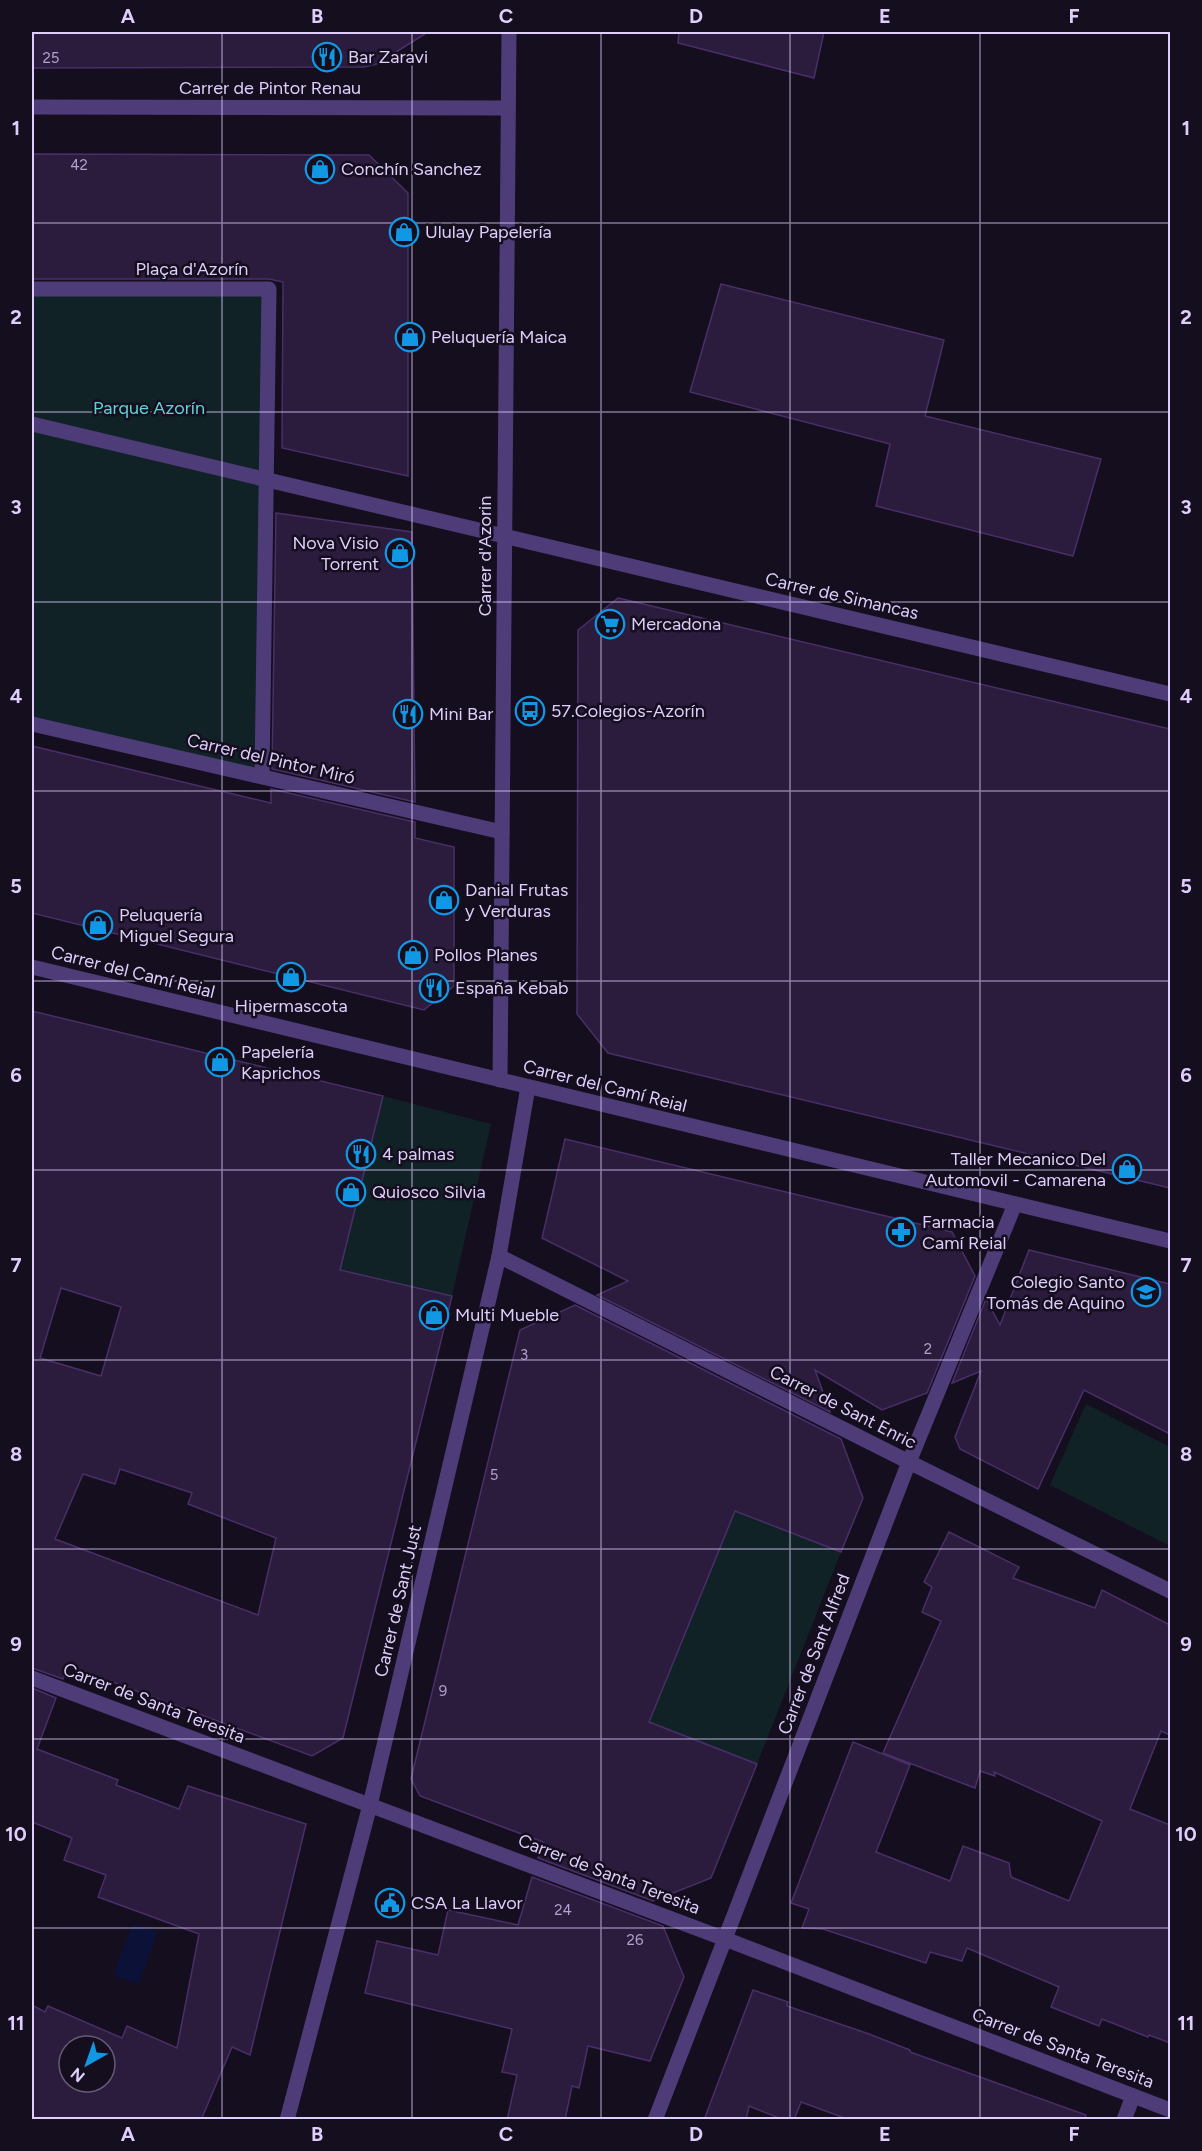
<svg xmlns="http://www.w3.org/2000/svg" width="1202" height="2151" font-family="Figtree,sans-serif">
<rect width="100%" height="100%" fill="#140e1e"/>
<g fill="#112227">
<path d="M32 289H269L262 776 32 724Z"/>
<path d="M383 1096 491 1124 452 1296 340 1270Z"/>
<path d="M1086 1404 1170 1447V1546L1050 1485Z"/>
<path d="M735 1511 841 1552 757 1764 649 1722Z"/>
</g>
<path fill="#0c1138" d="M133 1923 158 1932 139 1984 113 1975Z"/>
<g fill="#2b1b3d" stroke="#492f67" stroke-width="1.5" fill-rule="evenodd">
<path d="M32 32H428L377 64 364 67 32 68Z"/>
<path d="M679 32H824L814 78 678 43Z"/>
<path d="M32 154 369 155 408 193V476L282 448 283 282 269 279H32Z"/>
<path d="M721 284 944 340 925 416 1101 459 1073 556 876 506 890 444 690 392Z"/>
<path d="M276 513 412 532 415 802 272 769Z"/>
<path d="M618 598 1170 729V1188L608 1053 577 1014 578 630Z"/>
<path d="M32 746 271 803V789L415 822V838L454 847V986L424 1010 32 913Z"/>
<path d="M32 1011 383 1096 340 1270 452 1296 343 1738 312 1756 69 1666 63 1679 32 1668ZM61 1288 121 1307 101 1376 40 1358ZM120 1469 192 1493 188 1504 276 1538 258 1615 55 1539 83 1474 115 1484Z"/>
<path d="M565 1139 952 1232 975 1276 927 1393 882 1410 815 1370 830 1412 597 1295 628 1281 542 1238Z"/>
<path d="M1029 1250 1170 1284V1434L1084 1390 1038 1489 960 1449 955 1437 981 1371 952 1383 986 1299 1000 1325Z"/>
<path d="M575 1305 841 1439 863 1498 841 1552 735 1511 649 1722 757 1764 711 1878 653 1901 538 1858 543 1842 420 1796 411 1779 520 1330Z"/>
<path d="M949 1532 1019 1567 1013 1578 1095 1608 1102 1590 1170 1625V1735L1161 1731 1130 1809 1170 1825V2043L1149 2035 1148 2037 1102 2019 1099 2026 1051 2007 1059 1987 967 1948 962 1961 930 1952 926 1963 823 1929 802 1928 809 1909 791 1903 853 1742 910 1765 876 1852 950 1881 963 1846 1009 1863 1011 1877 1069 1901 1102 1821 994 1772 995 1776 980 1771 975 1788 883 1753 941 1621 922 1612 932 1587 924 1582Z"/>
<path d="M32 1688 56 1698 37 1749 118 1780 116 1785 179 1809 188 1786 306 1824 250 2055 232 2047 201 2120H32V2005L45 2012 48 2006 122 2038 127 2026 177 2048 199 1934 98 1897 106 1875 64 1860 72 1838 32 1822ZM69 2046H105V2082H69Z"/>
<path d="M532 1877 663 1926 684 1977 650 2061 588 2046 579 2088 572 2086 565 2120H507L517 2075 502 2072 512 2029 365 1993 377 1941 438 1955 448 1910 518 1925Z"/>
<path d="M753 1990 788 2002 787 2006 869 2034 910 2050V2052L1086 2115 1085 2120H850L801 2102 794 2120H784L749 2106 746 2120H704Z"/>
</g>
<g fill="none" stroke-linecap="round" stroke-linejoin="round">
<g stroke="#4e3c79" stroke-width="15">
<path d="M32 107 508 108"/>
<path d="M32 289H269L262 776"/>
<path d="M32 424 1170 694"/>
<path d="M32 724 502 832"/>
<path d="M32 967 1170 1241"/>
<path d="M500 1080 509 32"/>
<path d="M499 1256 909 1462 1170 1591"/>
<path d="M32 1678 725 1939 1170 2110"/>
<path d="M287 2120 370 1805 499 1256 528 1087"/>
<path d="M655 2120 909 1462 1015 1204"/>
<path d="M1124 2120 1133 2096"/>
</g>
</g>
<path fill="none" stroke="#dfcefb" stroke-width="1.5" stroke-opacity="0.55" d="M222 32V2120M412 32V2120M601 32V2120M790 32V2120M980 32V2120M32 223H1170M32 412H1170M32 602H1170M32 791H1170M32 981H1170M32 1170H1170M32 1360H1170M32 1549H1170M32 1739H1170M32 1928H1170"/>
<defs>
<g id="restaurant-ring" transform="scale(1.5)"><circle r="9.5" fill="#140e1e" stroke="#1198e4" stroke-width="1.5"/><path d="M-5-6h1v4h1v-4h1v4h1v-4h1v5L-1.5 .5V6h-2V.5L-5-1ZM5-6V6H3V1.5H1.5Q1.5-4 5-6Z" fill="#1198e4"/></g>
<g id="shop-ring" transform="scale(1.5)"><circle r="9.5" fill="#140e1e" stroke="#1198e4" stroke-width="1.5"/><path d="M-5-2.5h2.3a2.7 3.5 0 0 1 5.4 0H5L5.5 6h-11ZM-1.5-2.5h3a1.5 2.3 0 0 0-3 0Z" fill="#1198e4"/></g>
<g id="supermarket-ring" transform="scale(1.5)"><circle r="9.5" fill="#140e1e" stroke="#1198e4" stroke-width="1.5"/><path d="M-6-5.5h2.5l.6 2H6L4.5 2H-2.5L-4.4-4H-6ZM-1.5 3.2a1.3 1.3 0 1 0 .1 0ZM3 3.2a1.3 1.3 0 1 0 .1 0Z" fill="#1198e4"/></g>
<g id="bus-ring" transform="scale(1.5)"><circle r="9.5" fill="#140e1e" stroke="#1198e4" stroke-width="1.5"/><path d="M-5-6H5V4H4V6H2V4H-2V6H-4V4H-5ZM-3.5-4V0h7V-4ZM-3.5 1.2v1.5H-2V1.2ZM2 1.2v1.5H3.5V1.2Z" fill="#1198e4"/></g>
<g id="pharmacy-ring" transform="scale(1.5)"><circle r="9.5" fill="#140e1e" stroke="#1198e4" stroke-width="1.5"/><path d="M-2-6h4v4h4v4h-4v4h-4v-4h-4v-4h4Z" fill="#1198e4"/></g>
<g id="school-ring" transform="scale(1.5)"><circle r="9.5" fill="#140e1e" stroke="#1198e4" stroke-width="1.5"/><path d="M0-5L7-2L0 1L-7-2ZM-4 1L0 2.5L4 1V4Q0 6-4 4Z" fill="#1198e4"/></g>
<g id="civic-ring" transform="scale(1.5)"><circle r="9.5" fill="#140e1e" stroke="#1198e4" stroke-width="1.5"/><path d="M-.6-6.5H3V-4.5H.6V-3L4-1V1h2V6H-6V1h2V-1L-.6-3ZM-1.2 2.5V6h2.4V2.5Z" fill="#1198e4"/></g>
</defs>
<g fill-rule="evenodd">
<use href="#restaurant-ring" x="327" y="57"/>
<use href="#shop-ring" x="320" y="169"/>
<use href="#shop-ring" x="404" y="232"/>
<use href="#shop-ring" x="410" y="337"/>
<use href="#shop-ring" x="400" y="553"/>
<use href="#supermarket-ring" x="610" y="624"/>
<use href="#bus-ring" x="530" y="711"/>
<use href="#restaurant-ring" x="408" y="714"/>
<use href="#shop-ring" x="444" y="900"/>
<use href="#shop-ring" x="98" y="925"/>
<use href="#shop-ring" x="413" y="955"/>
<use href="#shop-ring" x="291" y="977"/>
<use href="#restaurant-ring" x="434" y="988"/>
<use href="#shop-ring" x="220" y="1062"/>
<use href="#restaurant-ring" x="361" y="1154"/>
<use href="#shop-ring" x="1127" y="1169"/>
<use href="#shop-ring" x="351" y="1192"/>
<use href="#pharmacy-ring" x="901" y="1232"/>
<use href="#school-ring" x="1146" y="1292"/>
<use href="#shop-ring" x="434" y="1315"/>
<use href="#civic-ring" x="390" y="1903"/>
</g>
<g text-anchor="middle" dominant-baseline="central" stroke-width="5" stroke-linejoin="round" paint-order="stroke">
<g font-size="15" fill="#b2a1cc">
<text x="51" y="58">25</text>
<text x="79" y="165">42</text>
<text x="928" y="1349">2</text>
<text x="524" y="1355">3</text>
<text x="494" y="1475">5</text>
<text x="443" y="1691">9</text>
<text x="563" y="1910">24</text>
<text x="635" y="1940">26</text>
</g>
<g font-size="18" fill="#dfcefb" stroke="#140e1e" text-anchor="start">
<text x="348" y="57">Bar Zaravi</text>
<text x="341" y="169">Conchín Sanchez</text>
<text x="425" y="232">Ululay Papelería</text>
<text x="431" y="337">Peluquería Maica</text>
<text x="379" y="543" text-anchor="end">Nova Visio<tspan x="379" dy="21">Torrent</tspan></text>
<text x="631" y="624">Mercadona</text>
<text x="551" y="711">57.Colegios-Azorín</text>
<text x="429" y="714">Mini Bar</text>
<text x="465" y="890">Danial Frutas<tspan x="465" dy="21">y Verduras</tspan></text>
<text x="119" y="915">Peluquería<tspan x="119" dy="21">Miguel Segura</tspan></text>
<text x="434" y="955">Pollos Planes</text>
<text x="455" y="988">España Kebab</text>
<text x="291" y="1006" text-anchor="middle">Hipermascota</text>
<text x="241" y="1052">Papelería<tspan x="241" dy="21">Kaprichos</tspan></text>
<text x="382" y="1154">4 palmas</text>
<text x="1106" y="1159" text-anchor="end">Taller Mecanico Del<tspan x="1106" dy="21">Automovil - Camarena</tspan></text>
<text x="372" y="1192">Quiosco Silvia</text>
<text x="922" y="1222">Farmacia<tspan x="922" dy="21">Camí Reial</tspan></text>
<text x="1125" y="1282" text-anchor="end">Colegio Santo<tspan x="1125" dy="21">Tomás de Aquino</tspan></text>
<text x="455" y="1315">Multi Mueble</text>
<text x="411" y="1903">CSA La Llavor</text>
</g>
<g font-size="18" fill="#dfcefb" stroke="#140e1e">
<text x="270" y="88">Carrer de Pintor Renau</text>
<text x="192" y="269">Plaça d'Azorín</text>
<text transform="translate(485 556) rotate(-90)">Carrer d'Azorin</text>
<text transform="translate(842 596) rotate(13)">Carrer de Simancas</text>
<text transform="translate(271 759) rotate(13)">Carrer del Pintor Miró</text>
<text transform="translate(133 972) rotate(14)">Carrer del Camí Reial</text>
<text transform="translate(605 1086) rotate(14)">Carrer del Camí Reial</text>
<text transform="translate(843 1407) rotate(27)">Carrer de Sant Enric</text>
<text transform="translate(398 1601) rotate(-77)">Carrer de Sant Just</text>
<text transform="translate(814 1654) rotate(-69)">Carrer de Sant Alfred</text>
<text transform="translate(154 1703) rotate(21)">Carrer de Santa Teresita</text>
<text transform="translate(609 1874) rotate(21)">Carrer de Santa Teresita</text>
<text transform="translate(1063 2048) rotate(21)">Carrer de Santa Teresita</text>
</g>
<g font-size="18" fill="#60d4d5" stroke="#140e1e">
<text x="149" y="408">Parque Azorín</text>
</g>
</g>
<rect width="1202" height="2151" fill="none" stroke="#140e1e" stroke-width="66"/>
<g transform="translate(87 2064) rotate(220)"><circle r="28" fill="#140e1e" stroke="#655b76" stroke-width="1.5"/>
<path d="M0-4.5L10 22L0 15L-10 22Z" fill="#1198e4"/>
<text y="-9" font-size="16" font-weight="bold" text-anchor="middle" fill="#dfcefb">N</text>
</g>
<rect x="33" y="33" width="1136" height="2085" fill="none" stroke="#dfcefb" stroke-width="2"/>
<g font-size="20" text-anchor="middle" font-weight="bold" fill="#dfcefb">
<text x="128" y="23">A</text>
<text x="317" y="23">B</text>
<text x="506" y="23">C</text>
<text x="696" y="23">D</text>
<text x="885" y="23">E</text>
<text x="1074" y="23">F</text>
<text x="16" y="135">1</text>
<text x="1186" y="135">1</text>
<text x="16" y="324">2</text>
<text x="1186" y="324">2</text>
<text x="16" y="514">3</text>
<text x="1186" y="514">3</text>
<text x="16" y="703">4</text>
<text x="1186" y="703">4</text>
<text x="16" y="893">5</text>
<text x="1186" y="893">5</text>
<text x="16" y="1082">6</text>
<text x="1186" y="1082">6</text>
<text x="16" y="1272">7</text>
<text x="1186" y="1272">7</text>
<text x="16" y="1461">8</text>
<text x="1186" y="1461">8</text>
<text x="16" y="1651">9</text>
<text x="1186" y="1651">9</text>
<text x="16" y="1841">10</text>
<text x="1186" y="1841">10</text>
<text x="16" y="2030">11</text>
<text x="1186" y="2030">11</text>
<text x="128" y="2141">A</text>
<text x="317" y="2141">B</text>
<text x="506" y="2141">C</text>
<text x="696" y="2141">D</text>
<text x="885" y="2141">E</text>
<text x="1074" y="2141">F</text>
</g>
</svg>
